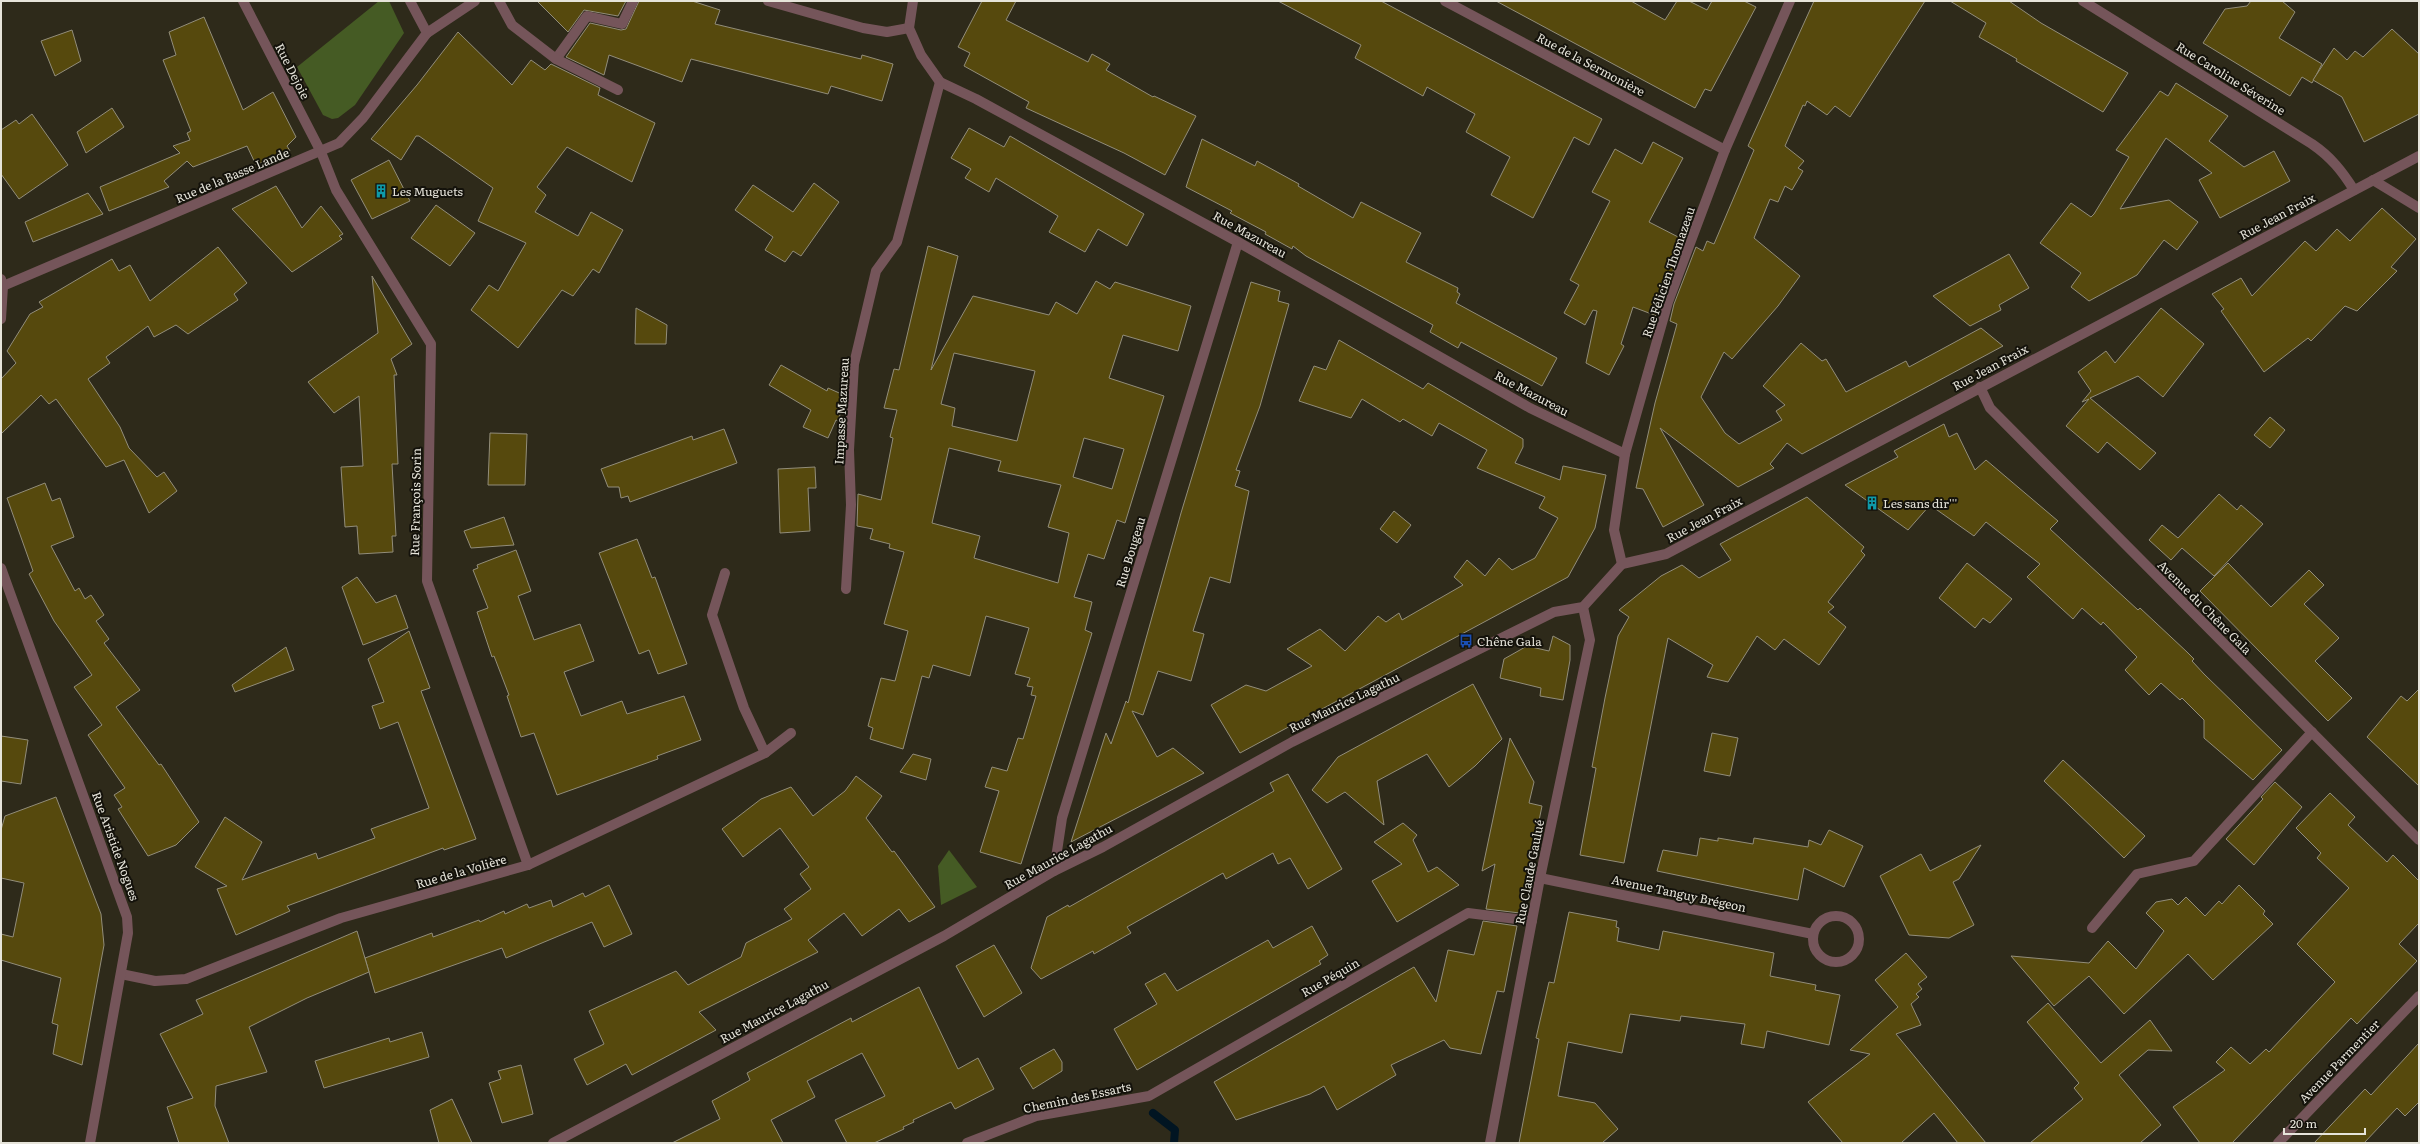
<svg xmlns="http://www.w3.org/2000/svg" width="2420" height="1144" font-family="Literata,serif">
<rect width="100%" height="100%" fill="#2e2a1a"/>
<g fill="#455b24">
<path d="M379 1H389L404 33 355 105 338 118 332 119 323 115 297 67Z"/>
<path d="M949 850 977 887 941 905 938 866Z"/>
</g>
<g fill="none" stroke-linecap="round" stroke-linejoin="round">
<path stroke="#011522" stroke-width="8" d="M1153 1113 1175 1130 1174 1143"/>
</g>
<g fill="#56490d" stroke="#928d7a" fill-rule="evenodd">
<path d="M537 1H626L618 16 584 10 568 32Z"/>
<path d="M639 1H692L720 10 715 24 861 59 862 55 893 64 882 101 831 86 828 94 691 59 682 82 609 55 604 75 566 57 590 23 621 30 626 29Z"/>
<path d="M982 1H1016L1006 20 1088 62 1092 54 1110 64 1106 70 1153 97 1154 96 1196 116 1165 175 1124 153 1026 108 1029 102 964 66 970 53 958 47Z"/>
<path d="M1278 1H1381L1602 119 1589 145 1574 137 1533 218 1491 195 1510 157 1466 132 1475 114 1427 87 1423 96 1384 74 1355 58 1361 45Z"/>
<path d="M1496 1H1631L1665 20 1677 1H1689L1707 10 1712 1H1744L1756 7 1711 91 1705 89 1695 108Z"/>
<path d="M1814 1H1925L1850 117 1835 106 1827 115 1807 101 1805 106 1803 105 1785 146 1804 161 1798 168 1803 171 1792 190 1785 186 1778 202 1770 199 1754 238 1800 276 1778 306 1732 359 1724 352 1701 397 1725 433 1739 444 1782 420 1776 411 1785 405 1763 386 1801 343 1822 361 1826 359 1846 392 1906 361 1909 367 1981 328 2003 346 1802 454 1787 443 1770 464 1774 468 1738 487 1660 428 1704 505 1663 527 1643 489 1636 488 1655 403 1677 324 1670 321 1674 304 1696 247 1703 251 1707 241 1714 244 1754 150 1748 146Z"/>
<path d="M1950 1H2009L2041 23 2128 73 2103 112 2016 61 2017 59 1979 37 1986 23Z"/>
<path d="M2251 1H2282L2295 12 2279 38 2322 64 2312 83 2302 77 2290 96 2203 43 2225 9 2247 6Z"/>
<path d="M204 17 243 110 273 92 296 137 287 146 290 151 256 165 247 146 193 167 187 161 164 181 169 187 109 211 100 187 180 153 173 146 190 140 187 133 191 131 163 60 176 55 169 32Z"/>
<path d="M2392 29 2419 54V114L2364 142 2342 97 2313 80 2334 48 2347 60 2355 51 2363 57Z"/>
<path d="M72 30 81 61 55 76 41 41Z"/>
<path d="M458 32 512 85 531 60 545 70 551 64 600 88 598 95 655 123 632 182 567 147 537 187 546 195 535 212 578 236 591 212 623 230 599 273 593 269 573 296 562 290 518 348 471 310 489 285 498 291 526 243 478 221 493 188 419 136H416L401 160 371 139 417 85Z"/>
<path d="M2176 83 2228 116 2209 141 2244 167 2274 151 2290 181 2220 218 2199 180 2212 173 2166 138 2120 209 2169 200 2198 222 2177 250 2164 240 2137 275 2089 301 2071 287 2081 273 2040 243 2071 203 2091 217 2094 214 2129 157 2116 150 2160 91 2168 96Z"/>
<path d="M112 108 124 127 86 153 77 132Z"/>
<path d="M32 114 68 165 19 199 1 174V130L16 120 19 124Z"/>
<path d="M969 128 1004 147 1010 136 1144 214 1127 246 1098 229 1085 252 1049 232 1058 216 996 178 989 192 965 178 971 169 951 158Z"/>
<path d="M1202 139 1255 166 1257 161 1299 184 1298 186 1353 218 1361 202 1421 233 1406 262 1458 288 1457 292 1460 294 1456 303 1557 358 1542 386 1461 342 1458 348 1430 332 1433 325 1306 256 1293 246 1292 249 1265 234 1266 232 1230 213 1232 211 1186 187Z"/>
<path d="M1653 142 1683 158 1649 222 1684 240 1657 316 1633 307 1621 344 1624 346 1609 375 1586 363 1597 311 1593 310 1585 325 1564 313 1579 285 1570 280 1610 201 1592 192 1615 149 1642 164Z"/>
<path d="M389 160 410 201 372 219 351 180Z"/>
<path d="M814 183 839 202 801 256 793 251 785 262 765 250 773 237 735 210 753 185 793 212Z"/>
<path d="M276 186 302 228 321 206 343 234 339 236 342 239 292 272 232 209Z"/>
<path d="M88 193 103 214 33 242 25 222Z"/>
<path d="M436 205 475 233 450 266 411 238Z"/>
<path d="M2382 208 2416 239 2391 267 2397 271 2357 311 2345 306 2311 341 2308 338 2264 372 2221 311 2224 309 2212 294 2241 278 2252 296 2305 241 2316 251 2337 229 2350 241Z"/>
<path d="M928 246 958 256 931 370 973 296 1049 315 1056 302 1077 314 1096 281 1110 289 1115 282 1191 306 1178 351 1123 335 1109 378 1164 396 1125 523 1117 520 1104 559 1088 554 1074 597 1092 602 1085 630 1092 633 1021 864 980 852 999 791 985 787 992 767 1007 771 1018 738 1023 739 1036 696 1031 695 1033 687 1027 686 1030 678 1015 674 1029 628 986 616 970 676 933 665 929 678 922 676 903 749 870 739 873 728 868 726 881 678 895 681 908 631 884 624 904 552 889 548 890 544 870 539 873 529 857 526 858 494 881 500 893 438 890 437 897 410 884 408 894 369 899 370ZM954 353 1035 371 1017 441 952 426 955 408 941 404ZM1084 438 1124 449 1112 489 1073 477ZM949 448 1001 461 998 471 1061 485 1048 527 1069 533 1058 583 974 558 980 536 932 523Z"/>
<path d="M218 247 247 283 234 294 238 300 188 334 176 325 154 337 148 326 106 357 110 363 88 379 120 427 129 448 157 477 164 472 177 491 149 513 124 460 106 467 56 399 49 404 41 395 1 434V379L16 363 7 351 30 314 43 307 39 302 112 259 119 271 130 265 150 301Z"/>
<path d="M2009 254 2029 288 1999 305 2001 310 1970 326 1933 296Z"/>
<path d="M372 276 412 344 391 359 397 375H394L398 464H392L396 536H392L393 552 359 554 357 526 345 527 341 467 363 466 359 396 334 413 308 382 378 333Z"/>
<path d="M1251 282 1280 291 1278 301 1289 304 1260 406 1236 470 1240 471 1235 486 1249 491 1230 583 1210 577 1193 631 1204 634 1191 681 1158 671 1143 715 1132 711 1157 757 1173 748 1204 773 1071 842 1106 733 1111 744 1126 701 1128 703 1181 513Z"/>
<path d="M636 308 667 325 666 344H635Z"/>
<path d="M2161 308 2204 344 2163 397 2138 376 2090 398 2156 453 2140 470 2107 442 2098 453 2066 426 2089 399 2082 402 2091 391 2078 372 2106 351 2115 363Z"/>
<path d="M1339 340 1423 389 1428 383 1523 439V447L1515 463 1560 480 1563 466 1606 475 1595 528 1568 577 1240 753 1211 705 1246 685 1266 691 1312 666 1287 649 1320 629 1345 651 1378 616 1386 622 1399 613 1402 620 1463 585 1454 577 1467 560 1485 576 1499 558 1512 570 1535 558 1558 518 1539 508 1545 497 1477 468 1487 450 1439 423 1432 436 1403 419 1400 422 1362 399 1351 418 1299 401 1314 366 1326 370Z"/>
<path d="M781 365 827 391 828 388 846 396 838 421 836 420 828 438 803 427 811 410 769 385Z"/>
<path d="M2270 417 2285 430 2270 448 2254 435Z"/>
<path d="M1944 424 1949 437 1957 433 1975 470 1986 460 2058 521 2050 529 2138 610 2140 608 2187 652 2194 659 2192 661 2204 674 2282 750 2253 780 2204 738V720L2182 698 2180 700 2161 683 2149 695 2125 670 2137 657 2103 622 2101 625 2082 608 2073 619 2027 577 2040 564 1986 522 1974 536 1930 505 1908 530 1845 485 1898 457 1894 451Z"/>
<path d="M724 429 737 463 630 502 628 496 621 498 619 487H608L601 469 692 436 693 440Z"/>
<path d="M490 433 527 434 525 485H488Z"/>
<path d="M815 467 816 488H808L810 531 780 533 778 469Z"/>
<path d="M45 483 52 501 60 498 74 537 51 546 75 591 79 588 85 599 91 595 104 615 96 621 109 639 104 643 140 690 116 707 159 765 161 764 199 822 176 845 148 856 118 809 122 807 114 795 125 788 88 735 102 725 74 687 92 675 54 621 29 574 33 571 7 498Z"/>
<path d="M2219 494 2237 510 2241 505 2263 524 2214 576 2182 548 2171 560 2149 540 2162 525 2178 538Z"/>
<path d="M1807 497 1864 547 1861 551 1865 555 1828 602 1834 607 1828 612 1846 627 1819 665 1784 639 1775 650 1757 636 1728 682 1707 677 1713 665 1668 638 1624 863 1580 855 1596 768 1592 767 1605 698 1618 636 1629 617 1619 610 1661 576 1682 565 1699 578 1731 560 1720 544Z"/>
<path d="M1394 511 1411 525 1397 543 1380 529Z"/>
<path d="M504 517 514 545 471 548 464 531Z"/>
<path d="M637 539 652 578 655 577 687 664 658 674 649 650 639 654 599 553Z"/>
<path d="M516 550 531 591 518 596 534 640 580 624 594 661 564 672 581 716 622 701 627 714 684 696 701 740 657 756 658 759 557 795 534 733 521 737 507 696 509 695 494 656 492 657 477 612 488 608 473 570 478 568 477 565Z"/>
<path d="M1967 563 2012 599 1990 623 1983 618 1975 628 1939 598Z"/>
<path d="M2228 563 2271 607 2309 570 2324 585 2304 604 2339 638 2315 661 2352 698 2328 721 2200 591Z"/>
<path d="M357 577 376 603 396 595 408 628 363 645 342 587Z"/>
<path d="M409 631 430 688 421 691 476 839 444 850 443 848 287 906 290 911 236 935 217 889 227 886 195 867 225 817 262 842 242 880 316 853 318 859 375 838 371 829 429 808 398 722 380 729 372 706 384 702 368 659Z"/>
<path d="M1553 636 1570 645V660L1563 700 1540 696 1541 688 1500 678 1504 659 1527 646 1549 651Z"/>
<path d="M286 647 294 670 235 692 232 685Z"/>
<path d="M1473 684 1502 739 1475 766 1449 787 1427 754 1377 781 1384 825 1345 792 1327 803 1312 790 1338 757Z"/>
<path d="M2419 689V786L2367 737 2401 696 2407 701Z"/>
<path d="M1712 733 1738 738 1730 776 1704 771Z"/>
<path d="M1 736 28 740 21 784 1 781Z"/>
<path d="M1510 738 1534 782 1529 803 1542 806 1520 913 1486 909 1495 864 1482 871Z"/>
<path d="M913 754 931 759 926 780 900 772Z"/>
<path d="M2063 760 2145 836 2124 858 2044 781Z"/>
<path d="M1288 774 1342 869 1308 889 1290 858 1278 864 1273 853 1226 879 1223 873 1127 927 1131 933 1094 954 1093 951 1041 979 1031 968 1047 917 1068 905 1069 907 1274 791 1270 783Z"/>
<path d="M856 776 882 796 866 818 892 852 894 851 935 907 909 922 899 909 862 936 844 913 808 940 818 952 699 1012 716 1030 632 1075 626 1064 587 1085 574 1059 604 1044 589 1011 676 971 688 985 741 957 746 943 792 919 784 909 811 889 800 874 809 867 780 828 743 857 722 829 761 799 791 787 813 816 845 791Z"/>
<path d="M2275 782 2302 807 2254 865 2226 839 2263 799 2261 797Z"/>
<path d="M2330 793 2355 817 2348 825 2387 862 2393 855 2419 881V923L2399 944 2417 961 2357 1024 2351 1018 2232 1143H2200L2173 1107 2225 1070 2216 1062 2231 1047 2250 1064 2266 1049 2269 1052 2335 982 2297 944 2349 888 2317 858 2321 853 2296 828Z"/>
<path d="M56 797 101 914 104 945 82 1065 53 1054 58 1025 52 1023 61 978 1 960V934L13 937 24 883 1 878V830L5 816Z"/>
<path d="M1403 823 1417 835 1413 840 1428 872 1437 867 1459 885 1397 922 1372 881 1402 864 1374 842Z"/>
<path d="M1829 830 1863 846 1844 887 1804 868 1798 900 1657 871 1663 850 1697 856 1700 838 1718 841V838L1753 844 1754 838 1808 847 1809 840 1821 845Z"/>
<path d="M1981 845 1959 879 1953 882 1974 925 1949 938 1909 935 1880 876 1921 854 1930 871Z"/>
<path d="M609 885 632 934 604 947 592 922 506 958 502 948 375 993 365 958 432 933 433 937 479 920 480 922 504 911 505 914 527 904 529 908 551 900 553 907 583 893 585 897Z"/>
<path d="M2239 885 2265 911 2263 914 2273 924 2213 980 2188 954 2124 1014 2089 976 2054 1006 2011 956 2089 963 2108 941 2136 969 2164 931 2146 913 2156 902 2172 899 2178 905 2186 897 2205 916 2219 901 2222 904Z"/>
<path d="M1569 912 1617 921 1616 927 1619 928 1617 941 1659 950 1663 931 1774 953 1770 976 1816 985 1815 990 1840 995 1829 1045 1767 1031 1764 1048 1741 1044 1745 1024 1681 1016 1680 1021 1630 1014 1622 1053 1568 1042 1558 1096 1595 1103 1618 1129 1602 1143H1519L1539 1039 1536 1038 1549 982 1554 983Z"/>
<path d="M1483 921 1517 926 1504 992 1497 991 1481 1054 1450 1048 1444 1040 1391 1065 1396 1075 1337 1110 1324 1086 1310 1094 1236 1120 1214 1082 1414 967 1436 1002 1448 950 1474 955Z"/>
<path d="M1312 926 1328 955 1319 961 1321 964 1137 1070 1114 1029 1157 1004 1145 984 1165 973 1177 991 1268 940 1273 948Z"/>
<path d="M357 931 369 972 307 998 249 1027 267 1072 216 1086 215 1106 229 1143H179L167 1107 193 1098 160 1034 203 1014 196 1000Z"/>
<path d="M994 945 1022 993 984 1017 956 966Z"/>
<path d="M1906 953 1927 977 1918 984 1922 989 1916 994 1919 997 1911 1004 1921 1025 1896 1034 1986 1143H1958L1934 1113 1901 1143H1843L1808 1102 1870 1054 1850 1050 1898 1007 1875 980Z"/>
<path d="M919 987 958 1069 978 1058 994 1089 955 1109 951 1102 913 1120 914 1122 903 1127 904 1129 874 1143H847L835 1120 885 1096 862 1053 807 1081 815 1097 771 1120 783 1143H672L720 1119 712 1101 750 1080 747 1073 851 1018 852 1022Z"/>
<path d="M2048 1003 2101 1063 2150 1020 2172 1051 2148 1050 2119 1075 2161 1125 2140 1143H2030L2083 1099 2074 1088 2079 1083 2027 1022Z"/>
<path d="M422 1032 429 1057 324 1088 315 1061 389 1038 390 1042Z"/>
<path d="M2419 1043V1102L2405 1116 2397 1108 2364 1143H2314L2365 1089 2371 1095Z"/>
<path d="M1054 1049 1062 1062V1071L1033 1089 1020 1068Z"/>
<path d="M521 1065 533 1114 502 1123 489 1083 501 1079 498 1071Z"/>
<path d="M452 1099 472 1143H439L430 1110Z"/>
</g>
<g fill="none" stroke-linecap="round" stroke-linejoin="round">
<path stroke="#75555a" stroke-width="10" d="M556 59 587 16 622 24 633 1"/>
<g stroke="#75555a" stroke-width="10">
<path d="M243 1 321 152 336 190 431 344 427 581 528 865"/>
<path d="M499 1 512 25 556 59 618 90"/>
<path d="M768 1 863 28 887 32 909 28"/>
<path d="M913 1 909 28 921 55 940 82 976 99 1238 242 1530 408 1625 454"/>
<path d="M1445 1 1725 150"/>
<path d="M2083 1 2312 144C2331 157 2342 171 2354 190"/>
<path d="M427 33 475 1"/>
<path d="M2373 180 2419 208"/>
<path d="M3 286 339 143 363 118 427 33 410 1"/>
<path d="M1980 387 1990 408 2419 840"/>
<path d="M1622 564 1614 530 1625 454 1668 302 1725 150 1790 1"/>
<path d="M725 573 712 615 744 708 765 753"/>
<path d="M846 589 851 505 849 450 854 364 876 271 897 242 940 82"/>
<path d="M1054 871 1062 818 1238 242"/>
<path d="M1540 878 1813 934"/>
<circle cx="1836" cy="939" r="23"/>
<path d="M2092 928 2137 874 2194 861 2312 732"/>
<path d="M121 974 155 981 186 979 341 918 528 865 765 753 791 733"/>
<path d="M967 1143 1036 1116 1149 1096 1468 913 1532 921"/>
<path d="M1490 1143 1540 878 1590 640 1583 607"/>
<path d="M2278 1143 2419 996"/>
</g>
<g stroke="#75555a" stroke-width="10">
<path d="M1 279 3 286 1 319"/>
<path d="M1 568 127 917 128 933 90 1143"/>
<path d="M553 1143 944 936 1054 871 1103 847 1292 742 1554 612 1583 607 1622 564 1666 554 2419 156"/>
</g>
</g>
<defs>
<g id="building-bare" transform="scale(1.08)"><path d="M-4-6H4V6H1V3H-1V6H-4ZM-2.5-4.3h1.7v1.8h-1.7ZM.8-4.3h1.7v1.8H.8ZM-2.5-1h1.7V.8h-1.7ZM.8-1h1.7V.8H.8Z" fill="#0f9aa8" stroke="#14120b" stroke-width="2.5" paint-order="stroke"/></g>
<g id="bus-bare" transform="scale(1.08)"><path d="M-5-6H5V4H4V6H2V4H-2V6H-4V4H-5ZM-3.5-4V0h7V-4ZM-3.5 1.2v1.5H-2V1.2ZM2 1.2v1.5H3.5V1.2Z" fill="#1a4fb4" stroke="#14120b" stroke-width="2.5" paint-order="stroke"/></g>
</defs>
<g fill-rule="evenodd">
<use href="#building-bare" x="381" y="191"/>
<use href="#building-bare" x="1872" y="503"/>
<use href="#bus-bare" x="1466" y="641"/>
</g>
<g text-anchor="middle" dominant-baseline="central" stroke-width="4" stroke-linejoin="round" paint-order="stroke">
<g font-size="12" fill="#e6e4da" stroke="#14120b">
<text transform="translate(1591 64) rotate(28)">Rue de la Sermonière</text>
<text transform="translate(293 71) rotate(63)">Rue Dejoie</text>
<text transform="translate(2231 78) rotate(32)">Rue Caroline Séverine</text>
<text transform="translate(232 175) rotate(-23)">Rue de la Basse Lande</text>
<text transform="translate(2277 216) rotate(-28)">Rue Jean Fraix</text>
<text transform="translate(1250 234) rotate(29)">Rue Mazureau</text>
<text transform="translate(1668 272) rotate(-71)">Rue Félicien Thomazeau</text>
<text transform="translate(1990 367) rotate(-28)">Rue Jean Fraix</text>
<text transform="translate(1532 393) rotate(28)">Rue Mazureau</text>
<text transform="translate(841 411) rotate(-87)">Impasse Mazureau</text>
<text transform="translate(415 502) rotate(-89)">Rue François Sorin</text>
<text transform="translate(1704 519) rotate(-28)">Rue Jean Fraix</text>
<text transform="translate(1130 552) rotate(-73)">Rue Bougeau</text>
<text transform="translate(2205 607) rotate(45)">Avenue du Chêne Gala</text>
<text transform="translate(1344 702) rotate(-26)">Rue Maurice Lagathu</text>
<text transform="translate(116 846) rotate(70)">Rue Aristide Nogues</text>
<text transform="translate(1058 856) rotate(-29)">Rue Maurice Lagathu</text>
<text transform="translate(461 871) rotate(-16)">Rue de la Volière</text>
<text transform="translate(1529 872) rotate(-79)">Rue Claude Gaulué</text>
<text transform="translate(1679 893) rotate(12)">Avenue Tanguy Brégeon</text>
<text transform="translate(1330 977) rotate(-30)">Rue Péquin</text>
<text transform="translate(774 1011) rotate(-28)">Rue Maurice Lagathu</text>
<text transform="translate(2339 1061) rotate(-46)">Avenue Parmentier</text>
<text transform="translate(1077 1097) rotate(-12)">Chemin des Essarts</text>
</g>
<g font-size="12" fill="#e6e4da" stroke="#14120b" text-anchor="start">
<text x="392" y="191">Les Muguets</text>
<text x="1883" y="503">Les sans dir'''</text>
<text x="1477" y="641">Chêne Gala</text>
</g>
</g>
<rect width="2420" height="1144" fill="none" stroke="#e6e4da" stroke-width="4"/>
<path d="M2284 1128v6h81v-6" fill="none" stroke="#e6e4da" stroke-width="2"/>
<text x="2290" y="1128" font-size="12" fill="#e6e4da" stroke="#14120b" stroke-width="3" paint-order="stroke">20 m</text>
</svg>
